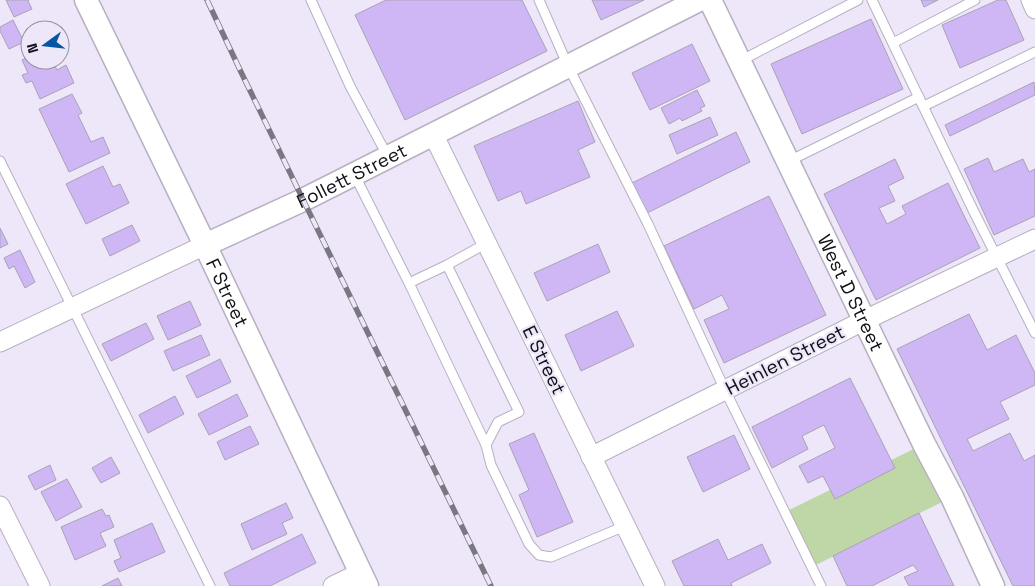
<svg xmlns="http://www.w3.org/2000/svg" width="1035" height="586" font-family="'Space Grotesk',sans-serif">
<rect width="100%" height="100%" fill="#ede7f9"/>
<path fill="#bfd7a6" d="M924 444 952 497 812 567 785 512Z"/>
<g fill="#cfb6f5" stroke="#a9a3b4">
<path d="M6 0H29L28 1 32 9 14 17Z"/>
<path d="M386 0H522L547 51 405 120 355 15Z"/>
<path d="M592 0H644L601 20Z"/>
<path d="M921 0H938L924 7Z"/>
<path d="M998 0H1006L1024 40 960 68 942 25Z"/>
<path d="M871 19 903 89 802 134 771 64Z"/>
<path d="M13 20 24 42 9 49 0 31V27Z"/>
<path d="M692 44 710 81 650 110 632 73Z"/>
<path d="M30 56V60H52L57 70 66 65 74 83 40 99 32 81 26 83 22 75 28 73 22 60Z"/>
<path d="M1034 82 1035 95 950 136 945 125Z"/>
<path d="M697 90 705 106 700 108 702 111 682 121 680 118 669 124 661 108Z"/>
<path d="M72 94 82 113 78 115 91 142 103 137 110 153 69 172 39 109Z"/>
<path d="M578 101 595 142 578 150 590 177 526 204 521 191 498 201 474 146Z"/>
<path d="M710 117 718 135 677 154 669 135Z"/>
<path d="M736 132 750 162 647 213 632 183Z"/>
<path d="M988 158 994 172 1023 159 1029 172 1035 169V216L994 235 964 169Z"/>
<path d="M895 159 904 178 888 186 895 201 879 208 887 224 906 214 902 206 948 183 980 248 876 300 824 194Z"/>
<path d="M103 166 113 187 120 184 129 203 86 224 66 184Z"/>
<path d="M769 196 826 315 724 363 704 320 729 309 722 295 694 309 664 246Z"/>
<path d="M132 225 140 241 110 256 102 239Z"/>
<path d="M0 228 8 244 0 248Z"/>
<path d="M598 244 610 272 547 301 534 273Z"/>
<path d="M20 250 35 282 25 288 14 266 9 269 4 258Z"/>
<path d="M190 301 201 325 168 340 157 316Z"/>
<path d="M617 311 634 346 581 371 565 335Z"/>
<path d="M969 314 987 350 1016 335 1035 373V385L1000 402 1009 419 967 439 973 451 1010 433 1024 461 1035 455V586H1013L897 349Z"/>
<path d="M146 323 154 339 111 361 102 344Z"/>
<path d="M201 335 210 355 173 371 164 351Z"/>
<path d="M220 359 231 382 197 398 186 376Z"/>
<path d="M850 378 895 468 835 499 823 476 808 483 799 466 835 448 824 425 802 436 808 449 772 468 752 427Z"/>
<path d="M237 394 248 416 209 435 198 414Z"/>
<path d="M175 396 184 414 148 433 139 415Z"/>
<path d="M250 426 259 444 225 460 217 442Z"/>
<path d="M534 433 573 522 537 537 519 495 529 490 509 444Z"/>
<path d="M734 435 750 469 703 492 687 457Z"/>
<path d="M111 457 120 473 101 483 92 468Z"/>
<path d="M50 465 56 480 35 490 28 476Z"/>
<path d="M67 479 82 507 56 521 41 492Z"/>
<path d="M286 503 293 518 282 523 287 534 252 550 241 524Z"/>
<path d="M102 509 106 516 109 515 114 527 100 533 106 546 75 560 61 527Z"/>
<path d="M919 513 954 586H909L904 577 918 571 913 565 872 586H847L833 556Z"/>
<path d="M152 523 165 552 119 572 114 561 121 558 114 540Z"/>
<path d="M302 534 316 563 270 586H230L224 573Z"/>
<path d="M718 539 728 560 762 544 771 563 731 583 732 586H684L672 561Z"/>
<path d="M118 578 122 586H102Z"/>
</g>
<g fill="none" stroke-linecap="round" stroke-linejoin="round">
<g stroke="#b6b0c1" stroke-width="11">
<g id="service">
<path d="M311 0 350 86 388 157"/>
<path d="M539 0 568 66 648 224 725 390 821 586"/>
<path d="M872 0 974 212 1035 333"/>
<path d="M893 43 975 0"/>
<path d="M740 61 858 0"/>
<path d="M924 106 1035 52"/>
<path d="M0 161 210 586"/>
<path d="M789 161 919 97"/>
<path d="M354 174 409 283 447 265 487 243"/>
<path d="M447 265 519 412 498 422 486 445 491 465 529 544 539 555 551 557 625 526"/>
<path d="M409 283 486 445"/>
</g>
</g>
<g stroke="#b6b0c1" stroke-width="21">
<g id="minor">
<path d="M1031 0 1035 9"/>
<path d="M433 134 655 586"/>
<path d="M0 342 205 245"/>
<path d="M591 457 865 320 1035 239"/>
<path d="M0 506 40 586"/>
<path d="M333 586 360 573"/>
</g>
</g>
<g stroke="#b6b0c1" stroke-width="25">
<g id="tertiary">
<path id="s1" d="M86 0 205 245 367 586"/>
<path id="s2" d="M710 0 924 444 952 497 993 586"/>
<path id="s3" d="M205 245 303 200 699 0"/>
</g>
</g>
<use href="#service" stroke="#fff" stroke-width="9"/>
<use href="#minor" stroke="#fff" stroke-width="19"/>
<use href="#tertiary" stroke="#fff" stroke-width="22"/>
<g stroke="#7b7782" stroke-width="5.5">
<path id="rail" d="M207 0 241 72 491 586"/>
</g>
<use href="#rail" stroke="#ede7f9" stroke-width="4" stroke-dasharray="11" stroke-linecap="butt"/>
</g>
<g text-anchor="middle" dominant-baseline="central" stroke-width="4.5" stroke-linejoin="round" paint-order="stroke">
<g font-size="19" fill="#131117" stroke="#ede7f9">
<text stroke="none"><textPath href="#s3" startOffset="162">Follett Street</textPath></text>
<text stroke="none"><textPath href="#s1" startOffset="325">F Street</textPath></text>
<text stroke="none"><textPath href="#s2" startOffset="325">West D Street</textPath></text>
<text transform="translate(544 360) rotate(64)">E Street</text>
<text transform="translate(785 360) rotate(-27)">Heinlen Street</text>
</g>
</g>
<g transform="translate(45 45) rotate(255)"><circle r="24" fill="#ede7f9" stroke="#96919f"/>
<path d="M0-4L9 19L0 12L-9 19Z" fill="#0556a5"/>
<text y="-8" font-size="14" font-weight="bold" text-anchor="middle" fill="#131117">N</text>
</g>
</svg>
